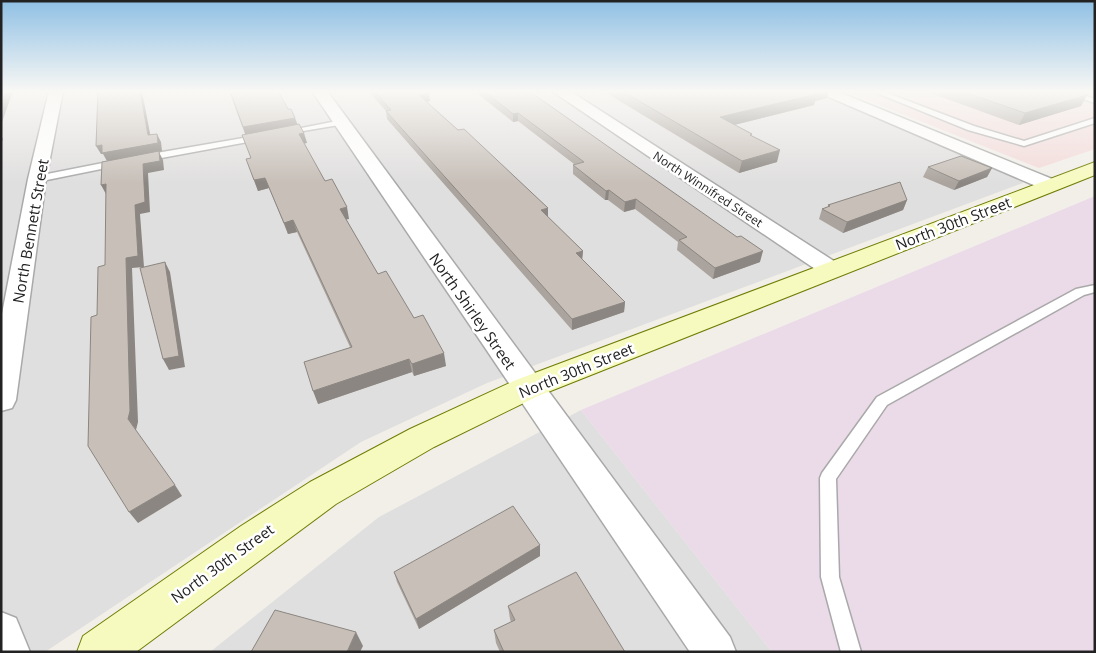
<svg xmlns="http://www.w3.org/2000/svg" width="1096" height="653" font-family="'Open Sans',sans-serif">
<rect width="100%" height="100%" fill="#f2efe9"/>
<g fill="#e0dfdf">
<path d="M1 91H814L1019 177 1023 183 487 383 361 442 45 652H1Z"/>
<path d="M581 410 772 652H210L379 517Z"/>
</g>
<path fill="#f2dad9" d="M844 91H1095V149L1039 168Z"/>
<path fill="#ebdbe8" d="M1095 196V652H772L581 410Z"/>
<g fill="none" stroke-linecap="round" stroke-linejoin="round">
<g stroke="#a9a9a9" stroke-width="3">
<g id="service">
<path d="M872 91H882L974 126 1024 141 1095 118V123L1024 146 968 130Z"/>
<path d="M1059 91H1071L1095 99V103Z"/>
<path d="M342 120 346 122 345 124 285 134 281 132Z"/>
<path d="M261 135 265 137 264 139 145 161 141 158 145 155Z"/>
<path d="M118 160 122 163 121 165 37 182 33 179 37 176Z"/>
<path d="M1095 285V292L1084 295 887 405 836 479 839 577 861 652H841L821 577 820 478 822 473 877 397 1076 289Z"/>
</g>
</g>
<g stroke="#a9a9a9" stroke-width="3">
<g id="minor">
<path d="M49 91H63L46 179 16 400 12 408 1 411V319L28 179Z"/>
<path d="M312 91H327L730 637 736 652H690Z"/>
<path d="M552 91H570L840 265 844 270 840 275 832 277 824 275Z"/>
<path d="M815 91H836L1057 181 1060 185 1057 189H1043Z"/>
<path d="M1 612 16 618 30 652H1Z"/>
</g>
</g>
<g stroke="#707d05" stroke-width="2">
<path id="secondary" d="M1095 162V175L538 396 434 447 336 504 136 652H77L83 636 241 526 310 482 410 429 516 380Z"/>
</g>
<use href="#service" fill="#fff" fill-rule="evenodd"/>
<use href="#minor" fill="#fff" fill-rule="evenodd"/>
<use href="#secondary" fill="#f7fabf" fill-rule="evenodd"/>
</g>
<g fill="#aba49e">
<path d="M229 91 288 109 295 118 297 124 307 143H304L325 181 349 219H346L378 274 414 318 446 366 414 376 412 372 318 404 350 347 297 232 288 234 269 188 258 191 246 159 251 158 245 134Z"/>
<path d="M368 91H427L430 101 426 102 583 251 582 259 625 302 624 312 572 330 387 119 386 111Z"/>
<path d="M474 91H529L760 262 713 279 677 250 678 242 635 209 624 212 608 200H605L573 174V165L574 164 518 121 513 122Z"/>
<path d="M603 91H829L827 98 815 101 814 105 734 125 752 136 777 162 739 173Z"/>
<path d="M925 91H1076L1087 95 1081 106 1019 125Z"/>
<path d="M928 167 992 168 987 177 954 190 923 177Z"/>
<path d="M907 200 903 210 843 233 819 219 822 209 828 207V205Z"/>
<path d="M540 556 419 629 397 582 394 572Z"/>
<path d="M508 606 625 652H500L496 643 494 630 511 622 510 619Z"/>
</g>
<g fill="#8b8681">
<path d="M6 91H13L1 125V103Z"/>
<path d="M140 91H142L152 144 157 134 161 142 162 151 159 152 163 160 164 170 148 173 150 212 140 214 144 267 132 268 138 422 136 430 128 419 107 161 103 154H101L96 146 148 135Z"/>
<path d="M814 91H829L827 98 815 101 814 105 718 129 720 117Z"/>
<path d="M429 93 430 101 420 103 419 95Z"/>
<path d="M1087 95 1081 106 1019 125 1025 113Z"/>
<path d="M518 113V121L513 122V114Z"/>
<path d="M295 118 298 126 246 136 243 127Z"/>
<path d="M304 133 307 143 302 144 299 134Z"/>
<path d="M1 136 3 139 1 144Z"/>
<path d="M780 150 777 162 739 173 742 161Z"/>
<path d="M992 168 987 177 954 190 959 181Z"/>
<path d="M265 178 269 188 258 191 254 180Z"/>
<path d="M106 184V194L101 185Z"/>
<path d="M609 190 608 200H605L606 191Z"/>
<path d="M636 199 635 209 624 212 625 202Z"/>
<path d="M907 200 903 210 843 233 847 222Z"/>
<path d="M347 207 349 219 343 220 340 209Z"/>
<path d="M548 208V218L541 210Z"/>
<path d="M293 220 297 232 288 234 284 223Z"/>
<path d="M583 251 582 261 576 253Z"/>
<path d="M763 251 760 262 713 279 715 268Z"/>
<path d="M165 262 170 272 185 367 169 370 163 359Z"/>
<path d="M625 302 624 312 572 330V319Z"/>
<path d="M444 353 446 366 414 376 412 364Z"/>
<path d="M409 359 412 372 318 404 313 391Z"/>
<path d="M175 485 182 496 138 523 129 512Z"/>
<path d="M540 545V556L419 629 416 619Z"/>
<path d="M356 632 363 646 360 652H347Z"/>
</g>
<g fill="#c7bfb8" stroke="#8b8681">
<path d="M1 91H6L1 103Z"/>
<path d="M98 91H140L148 135 157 134 158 143 102 153V145L96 146Z"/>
<path d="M230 91H278L288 109H291L295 118 243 127Z"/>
<path d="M374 91H427L429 93 419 95 458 130 464 129 548 208 541 210 583 251 576 253 625 302 572 319 386 111 391 110Z"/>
<path d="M484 91H529L737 237 741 236 763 251 715 268 679 240 687 237 636 199 625 202 609 190 606 191 573 165 584 162 518 113 513 114Z"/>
<path d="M622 91H814L813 92 817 94 720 117 752 134 750 135 780 150 742 161Z"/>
<path d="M961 91H1076L1087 95 1025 113Z"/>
<path d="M299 124 304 133 299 134 325 181 332 179 347 207 340 209 378 274 386 271 414 318 423 315 444 353 412 364 409 359 313 391 304 362 352 347 293 220 284 223 265 178 254 180 246 159 251 158 242 135Z"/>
<path d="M159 151 160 161 143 164 145 202 135 205 138 256 126 258 130 411 128 419 175 485 129 512 88 446 91 317 97 315 98 267 105 265 106 184 101 185 102 162Z"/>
<path d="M961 156 992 168 959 181 928 167Z"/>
<path d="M900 182 907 200 847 222 822 209 830 206 828 205Z"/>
<path d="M165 262 179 356 163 359 140 268Z"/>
<path d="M513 506 540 545 416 619 394 572Z"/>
<path d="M576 572 625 652H504L494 630 515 620 508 606Z"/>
<path d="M275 610 356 632 347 652H251Z"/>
</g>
<linearGradient id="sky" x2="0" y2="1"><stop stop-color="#8fc0e4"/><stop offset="0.5" stop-color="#f9f8f5"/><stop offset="1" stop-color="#f9f8f5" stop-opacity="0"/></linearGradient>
<rect width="1096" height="183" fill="url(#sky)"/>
<g text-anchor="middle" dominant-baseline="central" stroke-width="5" stroke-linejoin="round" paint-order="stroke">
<g font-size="12" fill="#222" stroke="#fff">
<text transform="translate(708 189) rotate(33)">North Winnifred Street</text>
</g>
<g font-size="15" fill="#222" stroke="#fff">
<text transform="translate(953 223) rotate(-21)">North 30th Street</text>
<text transform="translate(30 231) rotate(-80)">North Bennett Street</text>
<text transform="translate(473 311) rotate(55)">North Shirley Street</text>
<text transform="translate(576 370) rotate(-22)">North 30th Street</text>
<text transform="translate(222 563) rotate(-36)">North 30th Street</text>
</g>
</g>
<rect width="1096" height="653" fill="none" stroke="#222222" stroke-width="5"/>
</svg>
